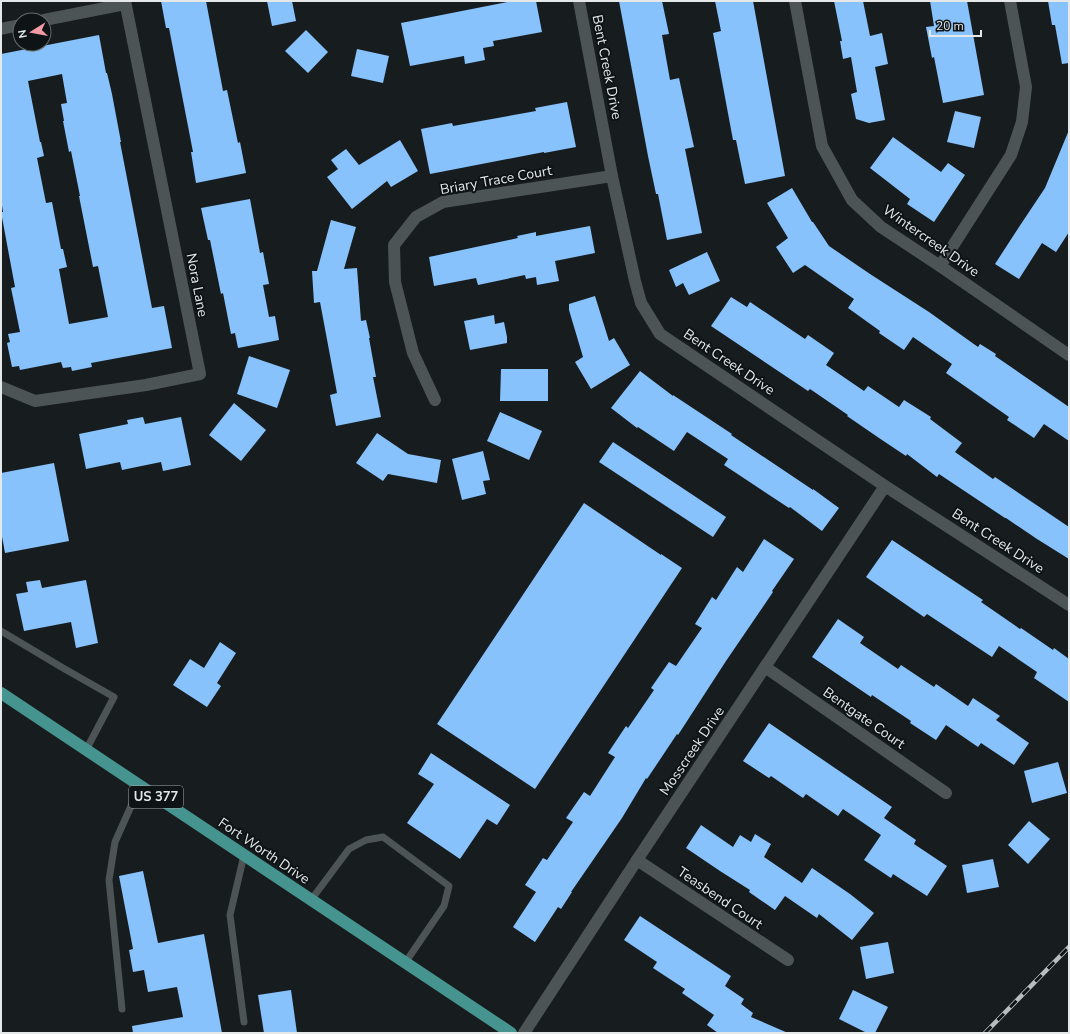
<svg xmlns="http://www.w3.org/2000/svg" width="1070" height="1034" font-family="'Nunito Sans',sans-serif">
<rect width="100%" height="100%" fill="#171d1f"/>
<g fill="#88c2fd" fill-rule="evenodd">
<path d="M161 1H206L223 91 227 90 238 143 240 142 246 173 196 183 191 152H193L169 28H166Z"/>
<path d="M267 1H292L296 21 272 26Z"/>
<path d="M512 1H536L542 32 493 41 494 46 483 48 485 60 465 64 464 56 410 66 401 23Z"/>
<path d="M619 1H662L669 34 662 35 670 80 679 78 694 147 685 149 702 233 667 240 658 194H656L648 156Z"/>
<path d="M715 1H753L785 176 745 184 736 140H733L713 33 721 31Z"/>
<path d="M834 1H863L870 36 882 33 888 64 875 67 885 120 869 123 856 119 851 94 857 92 851 57 843 59 840 41H842Z"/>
<path d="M930 1H967L984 95 943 103 934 57 932 58 926 27 934 26Z"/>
<path d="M1048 1H1069V63L1062 64 1055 25H1052Z"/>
<path d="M306 30 328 52 308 73 285 51Z"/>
<path d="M99 35 106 73H107L112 94 121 142H120L152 308 164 306 172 348 91 363 92 367 72 371 71 367 63 368 61 362 20 370 19 366 12 367 7 343 10 342 8 334 20 332 11 288 15 287 1 212H3L1 199V54ZM62 74 67 103 61 104 64 121H63L69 152 71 151 80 196H79L93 267 98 266 108 317 69 324 59 269 67 267 63 249H61L52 202 46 203 37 158 44 156 41 142H40L28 81Z"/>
<path d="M357 49 389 56 383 83 351 76Z"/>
<path d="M567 102 576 147 544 153V152L430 174 421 129 452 123 453 126 536 111 535 108Z"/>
<path d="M955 111 981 117 974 148 947 142Z"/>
<path d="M1069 130V232L1056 252 1042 243 1019 279 995 264 1019 227 1045 188Z"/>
<path d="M893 137 941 172 948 163 965 175 934 222 907 204 910 199 870 168Z"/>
<path d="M400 140 418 171 391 187 387 181 352 209 327 177 338 169 331 160 346 149 359 165Z"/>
<path d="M792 188 812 222H813L829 246 870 274 929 312 978 347 980 344 996 354 995 356 1069 407V441L1044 424 1034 438 1007 420 1009 417 946 373 952 364 913 337 904 350 879 333 880 331 848 308 854 299 805 265 793 273 776 247 788 238 767 203Z"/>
<path d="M250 199 260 253 263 252 269 284 263 285 269 317 275 316 279 340 238 348 235 333 231 334 223 293 221 294 210 240H208L201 208Z"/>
<path d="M331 220 356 227 344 269 357 268 361 321 366 320 370 338H369L376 377H373L381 417 336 426 330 395 337 393 320 302 314 303 312 271H317Z"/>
<path d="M590 226 595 253 555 261 559 281 537 285 536 277 526 279 525 275 478 285 476 278 434 286 429 257 518 238 517 236 536 232V236Z"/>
<path d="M707 252 720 281 689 295 683 283 676 287 669 270Z"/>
<path d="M595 296 609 341 614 338 630 365 591 389 575 362 583 357 569 310V304Z"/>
<path d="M731 297 747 307 750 302 805 339 808 335 834 353 826 365 864 391 868 386 899 407 904 400 931 417 930 419 962 443 955 452 993 479 995 477 1069 527V559L1037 539 1006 518H1005L939 474 937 477 907 454 906 456 879 438 847 416 848 415 810 389 808 391 711 326Z"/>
<path d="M494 315 495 324 504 322 507 337V343L470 350 464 321Z"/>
<path d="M249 356 290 370 277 408 237 394Z"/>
<path d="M501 369H548V401H500Z"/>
<path d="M640 371 673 396V395L732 434 731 435 813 490V489L839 508 822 531 790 507 789 508 724 465 728 459 687 432 674 451 638 427 637 428 611 408Z"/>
<path d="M234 403 266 430 241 461 209 435Z"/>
<path d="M500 412 542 431 529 460 487 441Z"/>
<path d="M143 417 145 424 181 417 191 465 163 471 161 462 122 470 120 462 86 469 79 434 128 424 127 420Z"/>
<path d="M377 433 408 454 441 460 437 483 388 474 383 481 356 463Z"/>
<path d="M613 442 726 517 713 537 599 462Z"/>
<path d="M483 451 490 480 483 481 486 494 462 500 452 459Z"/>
<path d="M54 463 69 541 5 553 1 531V473Z"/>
<path d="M584 503 661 555V554L682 568 535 789 437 724Z"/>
<path d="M764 539 794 559 772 591 773 592 726 661 678 735 677 734 647 779 646 778 622 818 571 892H572L561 909 558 907 535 942 513 927 536 892 525 885 543 858 547 860 573 822 566 818 584 792 590 796 615 757 608 753 626 726 628 728 654 690 651 688 669 662 676 666 702 628 695 624 712 597 716 600 737 567 743 572Z"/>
<path d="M892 540 983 600 981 602 1020 629 1021 628 1053 650 1054 648 1069 659V702L1034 678 1037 672 999 646 992 657 927 614 924 617 866 577Z"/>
<path d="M40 580 42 588 86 580 98 643 76 648 71 622 24 631 16 594 28 592 26 582Z"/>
<path d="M838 619 864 637 860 643 898 669 901 665 934 687 936 684 968 706 973 698 1000 716 996 720 1029 743 1014 765 981 743 978 747 946 725 936 740 910 723 911 721 872 695 871 697 812 657Z"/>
<path d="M220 642 236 653 217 683 221 686 207 707 173 685 190 659 204 668Z"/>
<path d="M769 723 892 807 884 818 916 840 914 844 947 866 927 896 893 874 891 878 864 860 881 835 843 809 838 816 806 794 803 798 771 776 769 778 743 761Z"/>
<path d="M431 753 510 805 497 825 487 819 460 859 407 823 434 784 418 774Z"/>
<path d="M1058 762 1067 793 1032 803 1024 771Z"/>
<path d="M1029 821 1050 839 1028 864 1008 845Z"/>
<path d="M701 825 733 847 740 835 751 842 755 834 771 844 764 857 802 883 812 868 850 894 874 913 852 940 819 914 817 918 785 896 775 910 749 892 750 890 720 871 686 848Z"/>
<path d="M993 859 999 887 967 893 962 865Z"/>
<path d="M143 871 158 943 204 934 222 1033H133L132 1026 183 1017 177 987 148 992 144 970 133 972 129 950 133 949 119 876Z"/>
<path d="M640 916 731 976 725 986 744 999 741 1004 753 1013 751 1017 788 1033H718L707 1025 714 1015 682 993 685 989 653 968 657 962 624 940Z"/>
<path d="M888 942 894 973 866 979 860 947Z"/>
<path d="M291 990 297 1033H264L258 995Z"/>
<path d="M853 990 888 1007 875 1033H867L839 1019Z"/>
</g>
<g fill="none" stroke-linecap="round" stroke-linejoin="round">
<g stroke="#4d5456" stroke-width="7">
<path d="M1 631 63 668 114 697 86 750"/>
<path d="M244 855 230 915 244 1022"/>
<path d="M311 900 349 849 366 840 383 837 449 886 444 906 405 963"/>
<path d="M122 1009 109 880 115 842 140 786"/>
</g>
<g stroke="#4d5456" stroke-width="12">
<path d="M579 1 612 176 635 281 641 303 660 334 885 486 1069 605"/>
<path d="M795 1 822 146 852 200 881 227 940 266 1069 355"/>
<path d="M44 20 125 4"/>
<path d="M1 29 20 25"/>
<path d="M940 266 1011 155 1022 122 1026 87 1010 1"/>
<path d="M1 387 35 401 146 385 200 374 125 1"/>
<path d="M435 400 413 353 395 282 394 245 416 217 443 202 612 176"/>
<path d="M765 667 946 793"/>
<path d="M637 860 788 960"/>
<path d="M524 1033 637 860 885 486"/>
</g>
<path stroke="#469490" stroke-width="12" d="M1 693 511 1033"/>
<g stroke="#b8bdbe" stroke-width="4.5">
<path id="rail" d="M985 1033 1069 947"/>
</g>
<use href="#rail" stroke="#0e1416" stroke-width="3" stroke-dasharray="9" stroke-linecap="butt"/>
</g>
<g text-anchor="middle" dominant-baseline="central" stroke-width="4" stroke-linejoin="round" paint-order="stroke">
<rect fill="#0e1416" stroke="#a4a8aa" stroke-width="1" x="129" y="786" width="54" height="22" rx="3"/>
<g font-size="13" font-weight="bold" fill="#e4e8e9">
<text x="156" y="797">US 377</text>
</g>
<g font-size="14" fill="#e4e8e9" stroke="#0e1416">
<text transform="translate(607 67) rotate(79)">Bent Creek Drive</text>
<text transform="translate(496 180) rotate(-10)">Briary Trace Court</text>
<text transform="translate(931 241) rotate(35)">Wintercreek Drive</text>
<text transform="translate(197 285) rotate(79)">Nora Lane</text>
<text transform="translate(729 362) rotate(34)">Bent Creek Drive</text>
<text transform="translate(998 541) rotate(33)">Bent Creek Drive</text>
<text transform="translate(864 718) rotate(35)">Bentgate Court</text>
<text transform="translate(692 751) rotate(-56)">Mosscreek Drive</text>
<text transform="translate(264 851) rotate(34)">Fort Worth Drive</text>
<text transform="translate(720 898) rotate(34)">Teasbend Court</text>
</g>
</g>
<rect width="1070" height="1034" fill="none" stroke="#e4e8e9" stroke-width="4"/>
<g transform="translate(32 32) rotate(259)"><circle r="19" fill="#0e1416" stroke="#64696a"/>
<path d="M0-3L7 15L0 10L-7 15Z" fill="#f49aa5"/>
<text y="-6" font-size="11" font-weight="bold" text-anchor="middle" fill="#e4e8e9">N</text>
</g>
<path d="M930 30v6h51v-6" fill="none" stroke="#e4e8e9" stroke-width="2"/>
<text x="936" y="30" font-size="12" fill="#e4e8e9" stroke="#0e1416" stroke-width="3" paint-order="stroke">20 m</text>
</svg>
